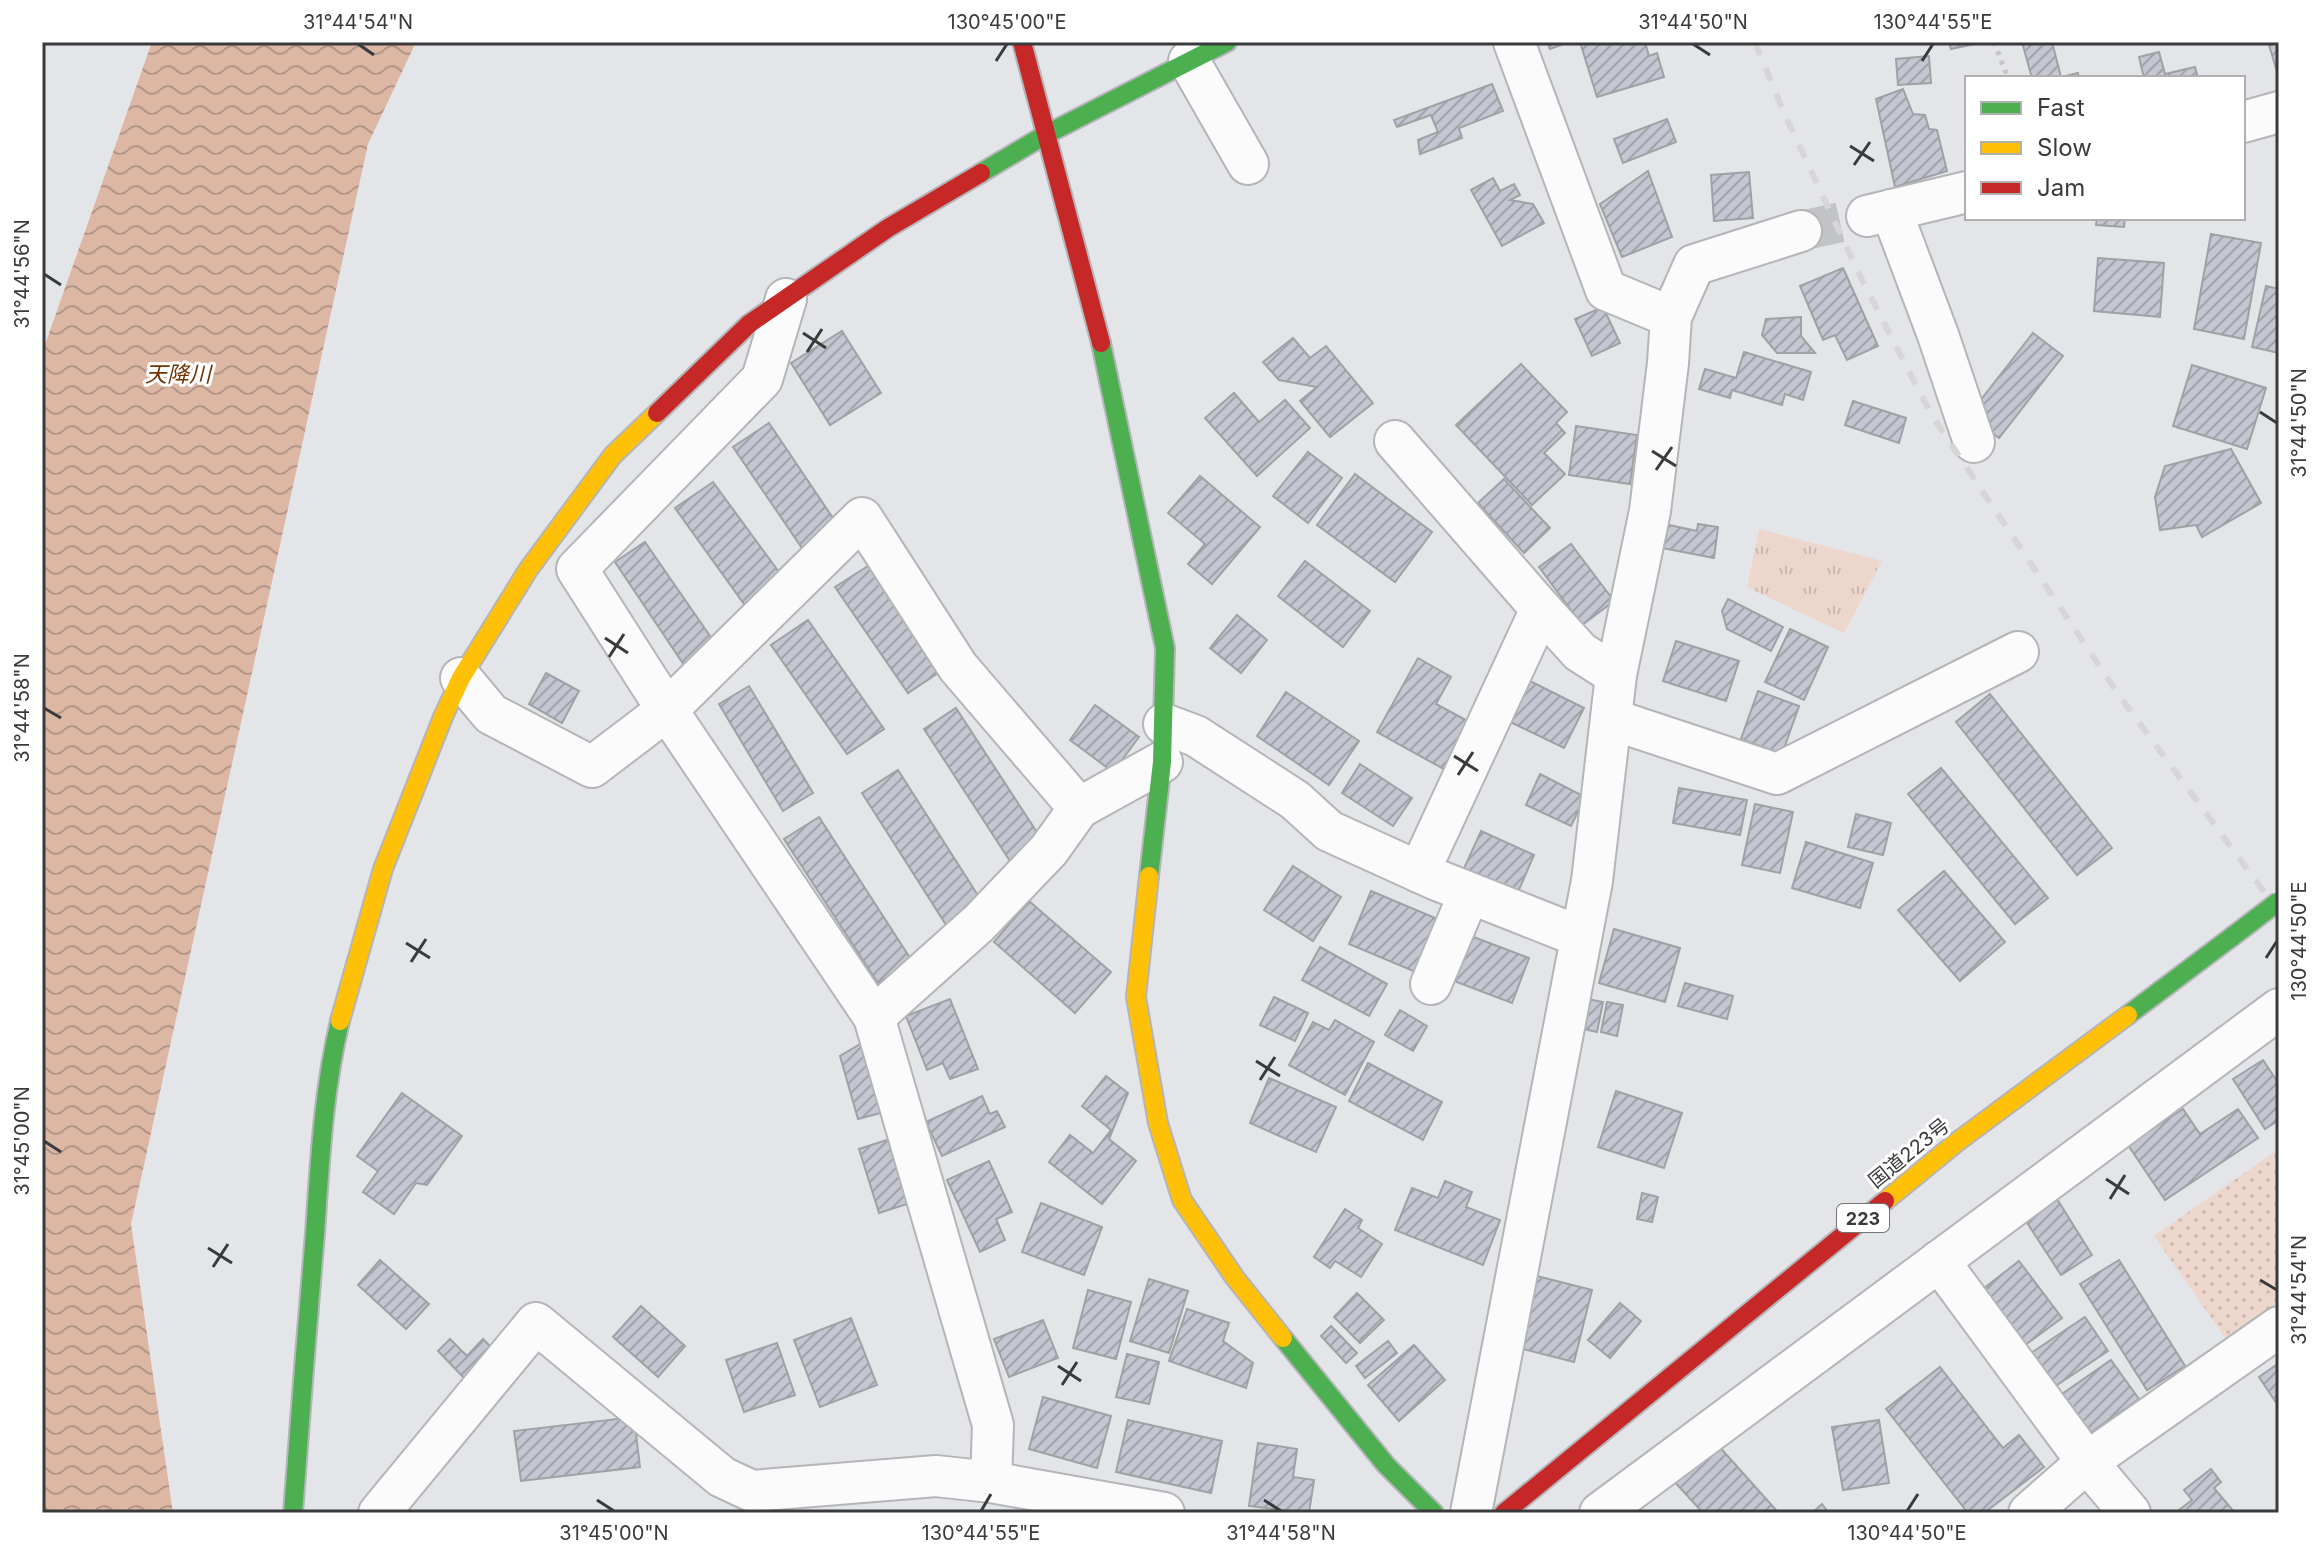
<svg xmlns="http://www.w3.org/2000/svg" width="2321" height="1555" font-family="Inter,'Noto Sans JP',sans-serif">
<defs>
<pattern id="grass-tufts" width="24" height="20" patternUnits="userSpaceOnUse" patternTransform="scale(2)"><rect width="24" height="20" fill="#edd6cb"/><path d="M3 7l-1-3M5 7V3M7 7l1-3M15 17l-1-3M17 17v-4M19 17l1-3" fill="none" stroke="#ccb8af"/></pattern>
<pattern id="garden-dots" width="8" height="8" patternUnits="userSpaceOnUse" patternTransform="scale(2)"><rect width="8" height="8" fill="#edd6cb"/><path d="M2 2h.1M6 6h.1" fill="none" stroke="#ccb8af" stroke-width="1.8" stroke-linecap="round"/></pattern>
<pattern id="water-waves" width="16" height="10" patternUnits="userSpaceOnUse" patternTransform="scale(2)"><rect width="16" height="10" fill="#dcb7a4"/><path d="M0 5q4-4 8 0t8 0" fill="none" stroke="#b39687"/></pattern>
<pattern id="building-hatch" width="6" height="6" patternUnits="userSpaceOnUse" patternTransform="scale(2)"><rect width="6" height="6" fill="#c4c7d2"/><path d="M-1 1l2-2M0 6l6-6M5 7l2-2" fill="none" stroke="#a0a3ac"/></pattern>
</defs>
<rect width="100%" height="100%" fill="#e4e5e9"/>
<path fill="url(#grass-tufts)" d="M1759 529 1882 561 1844 633 1747 587Z"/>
<path fill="url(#garden-dots)" d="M2279 1149V1302L2227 1340 2154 1236Z"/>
<path fill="url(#water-waves)" d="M152 42H416L368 144 131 1224 173 1513H42V353Z"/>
<g fill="url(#building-hatch)" stroke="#a0a1a4" stroke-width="2">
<path d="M1547 42H1569L1550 49Z"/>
<path d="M1580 42H1645L1649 56 1657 53 1664 77 1597 97Z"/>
<path d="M1949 42H1984L1951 49Z"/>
<path d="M2022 42H2052L2061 77 2078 73 2079 78H2032Z"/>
<path d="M2268 42H2279V78Z"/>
<path d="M2159 52 2165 74 2195 67 2198 78H2144L2139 57Z"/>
<path d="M1929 56 1931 83 1898 85 1896 59Z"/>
<path d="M1492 84 1503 111 1459 128 1462 138 1420 154 1418 140 1438 132 1431 115 1397 127 1394 120Z"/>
<path d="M1903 89 1913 114 1925 115 1929 129 1937 130 1947 171 1895 187 1876 99Z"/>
<path d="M1667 119 1676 142 1623 163 1614 139Z"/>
<path d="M1648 171 1672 237 1622 257 1600 204Z"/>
<path d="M1749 172 1753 218 1714 221 1711 175Z"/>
<path d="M1493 178 1500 191 1514 184 1520 195 1510 200 1533 204 1544 223 1502 246 1471 190Z"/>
<path d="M2097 218H2125L2124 227 2096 225Z"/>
<path d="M2211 234 2261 243 2244 339 2194 329Z"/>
<path d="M2098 258 2164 263 2160 317 2094 311Z"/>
<path d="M1843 268 1878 346 1847 360 1835 335 1823 340 1800 286Z"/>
<path d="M2266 286 2279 289V353L2252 347Z"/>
<path d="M1603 307 1620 343 1592 356 1575 319Z"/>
<path d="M1801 317V336L1815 353H1777L1762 335 1766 319Z"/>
<path d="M842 331 881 393 830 425 791 363Z"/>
<path d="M2033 333 2063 356 1999 438 1969 415Z"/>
<path d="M1293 338 1310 358 1326 346 1373 403 1330 437 1300 401 1317 387 1279 380 1263 362Z"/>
<path d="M1744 352 1811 372 1803 400 1785 394 1782 405 1732 390 1730 398 1699 389 1705 369 1736 378Z"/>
<path d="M1521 364 1567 412 1556 423 1565 433 1544 453 1565 474 1532 505 1456 425Z"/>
<path d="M2192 365 2266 388 2247 449 2173 426Z"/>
<path d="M1234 393 1259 422 1285 400 1310 428 1257 476 1205 418Z"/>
<path d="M1853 401 1906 418 1899 443 1845 425Z"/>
<path d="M769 423 839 527 804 551 733 447Z"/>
<path d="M1576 426 1637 435 1630 484 1569 475Z"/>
<path d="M2231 449 2261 503 2202 537 2196 525 2160 530 2155 497 2165 466Z"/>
<path d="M1308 452 1342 478 1308 523 1273 496Z"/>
<path d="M1355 474 1432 532 1395 582 1317 525Z"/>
<path d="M1200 476 1260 527 1212 584 1188 564 1205 544 1168 513Z"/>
<path d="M1504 479 1550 528 1524 553 1478 503Z"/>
<path d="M713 482 787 583 749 611 675 508Z"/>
<path d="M1660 523 1697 531 1698 524 1718 527 1714 558 1657 547Z"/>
<path d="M645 542 719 649 688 671 615 562Z"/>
<path d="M1571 544 1614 601 1582 625 1539 567Z"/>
<path d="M1305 561 1370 611 1343 647 1278 596Z"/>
<path d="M871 564 944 669 908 693 835 587Z"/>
<path d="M1728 599 1783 627 1771 651 1727 629 1722 611Z"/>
<path d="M1237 615 1267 640 1241 673 1210 648Z"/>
<path d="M808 620 884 729 847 754 771 645Z"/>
<path d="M1790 629 1828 647 1804 700 1765 682Z"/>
<path d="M1676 641 1739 661 1726 701 1663 681Z"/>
<path d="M1418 658 1451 677 1436 704 1475 725 1449 772 1377 732Z"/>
<path d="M546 673 579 691 562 723 529 704Z"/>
<path d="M1528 680 1584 708 1564 748 1508 721Z"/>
<path d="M749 686 813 793 783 811 719 704Z"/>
<path d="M1758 691 1799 706 1782 754 1741 739Z"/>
<path d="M1286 692 1359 741 1329 785 1257 736Z"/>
<path d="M1990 694 2112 848 2077 875 1956 722Z"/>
<path d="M1095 705 1139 737 1113 772 1070 740Z"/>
<path d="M956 708 1044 843 1012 864 924 729Z"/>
<path d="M1360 764 1412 798 1393 826 1342 793Z"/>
<path d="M1941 768 2048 898 2015 924 1908 794Z"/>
<path d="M898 770 986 908 950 931 862 793Z"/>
<path d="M1540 774 1585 797 1571 826 1526 805Z"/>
<path d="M1679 788 1747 800 1740 835 1673 823Z"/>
<path d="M1755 804 1793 812 1780 873 1742 865Z"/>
<path d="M1856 814 1891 823 1883 855 1848 847Z"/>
<path d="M819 817 912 961 878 983 784 839Z"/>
<path d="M1481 831 1534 855 1515 899 1461 875Z"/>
<path d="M1806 842 1873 863 1860 908 1792 888Z"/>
<path d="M1293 866 1341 897 1313 941 1264 910Z"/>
<path d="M1944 871 2005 942 1960 981 1898 910Z"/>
<path d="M1371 891 1440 920 1418 973 1349 944Z"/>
<path d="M1029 901 1111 972 1075 1013 994 942Z"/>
<path d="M1614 929 1680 948 1665 1002 1599 983Z"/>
<path d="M1463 933 1529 958 1512 1003 1446 978Z"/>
<path d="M1320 947 1387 984 1369 1016 1302 980Z"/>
<path d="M1685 983 1733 996 1727 1019 1678 1006Z"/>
<path d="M1274 997 1308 1013 1295 1041 1260 1025Z"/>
<path d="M1577 997 1603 1002 1597 1032 1571 1026Z"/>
<path d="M950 999 978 1069 950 1079 943 1063 927 1070 906 1016Z"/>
<path d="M1607 1002 1623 1005 1617 1036 1601 1032Z"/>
<path d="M1400 1010 1427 1026 1413 1051 1385 1035Z"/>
<path d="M1335 1020 1374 1042 1345 1095 1289 1065 1313 1022 1329 1030Z"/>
<path d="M872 1037 892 1110 858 1119 840 1056Z"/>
<path d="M2263 1060 2279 1084V1120L2265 1129 2233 1079Z"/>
<path d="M1368 1063 1442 1102 1423 1140 1349 1101Z"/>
<path d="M1106 1076 1128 1093 1109 1139 1136 1161 1102 1204 1049 1162 1070 1135 1093 1153 1111 1130 1082 1106Z"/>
<path d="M1269 1078 1336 1107 1316 1152 1250 1123Z"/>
<path d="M1616 1091 1682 1113 1664 1168 1598 1147Z"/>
<path d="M402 1093 462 1136 427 1185 416 1183 394 1214 363 1192 378 1171 357 1156Z"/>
<path d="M982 1096 990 1114 997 1111 1005 1127 942 1156 926 1122Z"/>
<path d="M2183 1109 2200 1134 2238 1109 2258 1138 2165 1200 2128 1145Z"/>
<path d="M896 1137 916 1201 879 1213 859 1149Z"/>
<path d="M989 1161 1012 1212 996 1219 1005 1240 980 1252 947 1180Z"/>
<path d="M1445 1181 1472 1192 1466 1207 1500 1220 1483 1265 1395 1230 1412 1188 1438 1198Z"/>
<path d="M1642 1193 1658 1197 1652 1222 1637 1219Z"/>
<path d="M2057 1199 2092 1255 2061 1275 2024 1218Z"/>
<path d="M1041 1203 1102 1227 1084 1275 1022 1252Z"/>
<path d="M1345 1209 1362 1220 1358 1228 1382 1244 1361 1277 1335 1261 1330 1268 1314 1257Z"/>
<path d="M380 1260 429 1304 406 1329 358 1285Z"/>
<path d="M2119 1260 2185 1366 2147 1390 2080 1284Z"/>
<path d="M2019 1261 2062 1318 2025 1345 1983 1289Z"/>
<path d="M1525 1273 1592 1290 1574 1362 1507 1345Z"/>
<path d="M1149 1279 1188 1291 1169 1353 1130 1341Z"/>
<path d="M1088 1290 1131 1302 1116 1359 1073 1348Z"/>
<path d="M1357 1293 1384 1320 1360 1343 1334 1317Z"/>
<path d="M1620 1303 1641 1321 1610 1358 1588 1340Z"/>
<path d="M641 1306 685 1346 658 1377 613 1337Z"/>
<path d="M1187 1309 1229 1323 1223 1341 1253 1363 1246 1388 1169 1361Z"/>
<path d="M2085 1317 2108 1351 2054 1387 2031 1353Z"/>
<path d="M851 1318 877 1385 820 1407 794 1340Z"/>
<path d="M1043 1320 1058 1358 1009 1377 994 1339Z"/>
<path d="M1331 1326 1357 1353 1346 1363 1321 1336Z"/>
<path d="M450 1339 467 1356 483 1339 495 1351 466 1380 438 1351Z"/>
<path d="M1388 1341 1397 1353 1365 1378 1356 1366Z"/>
<path d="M777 1343 795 1395 744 1412 726 1360Z"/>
<path d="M1414 1345 1445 1380 1399 1421 1368 1385Z"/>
<path d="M1127 1354 1159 1362 1149 1404 1116 1397Z"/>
<path d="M2111 1360 2139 1399 2090 1433 2062 1394Z"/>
<path d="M2279 1363V1407L2259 1377Z"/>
<path d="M1940 1367 2003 1448 2019 1435 2044 1467 1984 1513H1968L1886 1409Z"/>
<path d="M1043 1397 1111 1416 1097 1468 1029 1449Z"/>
<path d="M634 1417 640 1467 521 1481 514 1431Z"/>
<path d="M1128 1420 1222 1441 1211 1493 1116 1472Z"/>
<path d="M1879 1420 1889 1483 1843 1490 1832 1427Z"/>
<path d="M1258 1443 1297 1449 1293 1477 1314 1480 1309 1513 1249 1506Z"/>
<path d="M1716 1443 1776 1510 1773 1513H1703L1673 1480Z"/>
<path d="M2211 1469 2221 1482 2214 1488 2235 1513H2175L2192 1500 2184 1490Z"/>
<path d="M1822 1504 1829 1513H1812Z"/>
</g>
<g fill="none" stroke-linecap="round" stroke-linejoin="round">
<path stroke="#c2c3c6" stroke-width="40" stroke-dasharray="40 20" stroke-linecap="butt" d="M1801 231 1867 216"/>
<g stroke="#b4b5b8" stroke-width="44">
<g id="street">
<path d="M1514 42 1606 290 1671 317"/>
<path d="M1189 61 1248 164"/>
<path d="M2243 122 2279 112"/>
<path d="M1891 210 1938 335 1974 442"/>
<path d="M1867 216 1967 192"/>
<path d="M786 299 762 379 577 569 667 710 874 1017 993 1425 991 1482"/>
<path d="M1395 441 1541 609"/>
<path d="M461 678 491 714 592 767 667 710 862 518 958 667 1079 808 1162 762"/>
<path d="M1611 719 1777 774 2018 652"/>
<path d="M1164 724 1196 736 1295 800 1329 831 1437 880 1581 937"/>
<path d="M1419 872 1541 609 1580 652 1616 675"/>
<path d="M1431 984 1469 894"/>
<path d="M874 1017 979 923 1049 850 1079 808"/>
<path d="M1939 1261 2087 1462 2130 1513"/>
<path d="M379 1513 536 1323 722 1477 752 1491 936 1476 991 1482 1164 1513"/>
<path d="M1471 1513 1592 881 1616 675 1650 511 1668 363 1671 317 1694 265 1801 231"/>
<path d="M1600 1513 2279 1009"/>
<path d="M2029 1513 2087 1462 2279 1327"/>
</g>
</g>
<g stroke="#b4b5b8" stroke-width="22">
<g id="fast">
<path d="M981 173 1045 135 1227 42"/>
<path d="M1101 343 1165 648 1162 762 1149 876"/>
<path d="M2128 1015 2233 936"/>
<path d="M1283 1338 1386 1465 1434 1513"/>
<path d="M293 1513C300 1420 307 1326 315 1233 320 1161 323 1092 340 1021"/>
</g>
</g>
<g stroke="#b4b5b8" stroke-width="22">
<g id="slow">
<path d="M1149 876 1136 997 1158 1123 1182 1200 1235 1278 1283 1338"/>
<path d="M340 1021 383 869 443 717 461 678 528 570 613 455 657 413"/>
<path d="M1885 1201 1957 1142 2128 1015"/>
</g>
</g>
<g stroke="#b4b5b8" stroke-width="22">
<g id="jam">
<path d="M1022 42 1101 343"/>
<path d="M657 413 749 324 888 228 981 173"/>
<path d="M1504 1513 1885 1201"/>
</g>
</g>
<path stroke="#c6c6c8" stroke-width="5" stroke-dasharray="4 6" stroke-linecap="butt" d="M1994 42 2008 78"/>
<use href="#street" stroke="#fbfbfc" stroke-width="40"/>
<use href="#fast" stroke="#4caf50" stroke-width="18"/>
<use href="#slow" stroke="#ffc107" stroke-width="18"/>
<use href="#jam" stroke="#c62828" stroke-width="18"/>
<path stroke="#d6d6d7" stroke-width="6" stroke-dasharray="14 14" stroke-linecap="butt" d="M1755 42 1784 113 1863 282 1931 414 2118 694 2279 912"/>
<g stroke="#b4b5b8" stroke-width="22" stroke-linecap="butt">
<path id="fast-bridge" d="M2233 936 2279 901"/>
</g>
<use href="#fast-bridge" stroke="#4caf50" stroke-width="18"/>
</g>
<path fill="none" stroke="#393a3c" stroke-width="3" d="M358 44 374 55M1693 44 1710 55M996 61 1007 44M1922 61 1933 44M1850 146 1874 161M1854 165 1870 142M44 274 61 285M803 333 826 348M807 352 822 329M2260 412 2277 423M1652 451 1676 466M1656 470 1672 447M605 638 628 653M609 657 624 634M44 708 61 718M1454 756 1478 771M1458 775 1473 752M406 943 430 958M2266 958 2277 941M411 962 426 939M1256 1061 1280 1076M1260 1080 1275 1057M44 1141 61 1152M2106 1179 2129 1194M2110 1199 2125 1175M208 1248 232 1263M213 1267 228 1244M2260 1280 2277 1290M1058 1366 1081 1381M1062 1385 1077 1362M597 1500 614 1511M1264 1500 1281 1511M981 1511 991 1494M1907 1511 1918 1494"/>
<g text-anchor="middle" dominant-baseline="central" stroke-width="6" stroke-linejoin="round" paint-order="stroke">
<rect fill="#fff" stroke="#747576" stroke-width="2" x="1837" y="1204" width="52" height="28" rx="6"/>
<g font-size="18" font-weight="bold" fill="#393a3c">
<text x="1863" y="1218">223</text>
</g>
<g font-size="20" fill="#393a3c" stroke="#fff">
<text transform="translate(1909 1153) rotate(-39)">国道223号</text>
</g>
<g font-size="22" font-style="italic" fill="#733202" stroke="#fff">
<text x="178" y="374">天降川</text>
</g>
</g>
<rect width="2321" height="1555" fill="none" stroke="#ffffff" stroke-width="88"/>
<rect x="1965" y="76" width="280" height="144" fill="#ffffff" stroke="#b0b0b1" stroke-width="2"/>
<rect x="1981" y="102" width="40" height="12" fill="#4caf50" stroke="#b0b0b1" stroke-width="2"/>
<text x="2037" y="116" font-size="24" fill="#393a3c">Fast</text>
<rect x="1981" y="142" width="40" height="12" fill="#ffc107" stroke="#b0b0b1" stroke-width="2"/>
<text x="2037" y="156" font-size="24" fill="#393a3c">Slow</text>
<rect x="1981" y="182" width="40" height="12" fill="#c62828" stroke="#b0b0b1" stroke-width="2"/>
<text x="2037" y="196" font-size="24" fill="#393a3c">Jam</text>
<rect x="44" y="44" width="2233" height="1467" fill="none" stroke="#393a3c" stroke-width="3"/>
<g font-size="20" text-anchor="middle" fill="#393a3c">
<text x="358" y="29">31°44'54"N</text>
<text x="1007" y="29">130°45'00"E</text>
<text x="1693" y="29">31°44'50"N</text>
<text x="1933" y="29">130°44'55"E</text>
<text transform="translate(22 274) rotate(-90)" y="7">31°44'56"N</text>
<text transform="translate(2299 423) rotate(-90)" y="7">31°44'50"N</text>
<text transform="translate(22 708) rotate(-90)" y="7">31°44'58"N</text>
<text transform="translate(2299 941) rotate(-90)" y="7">130°44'50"E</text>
<text transform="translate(22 1141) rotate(-90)" y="7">31°45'00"N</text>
<text transform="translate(2299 1290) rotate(-90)" y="7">31°44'54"N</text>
<text x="614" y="1540">31°45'00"N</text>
<text x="981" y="1540">130°44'55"E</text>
<text x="1281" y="1540">31°44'58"N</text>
<text x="1907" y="1540">130°44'50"E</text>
</g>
</svg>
